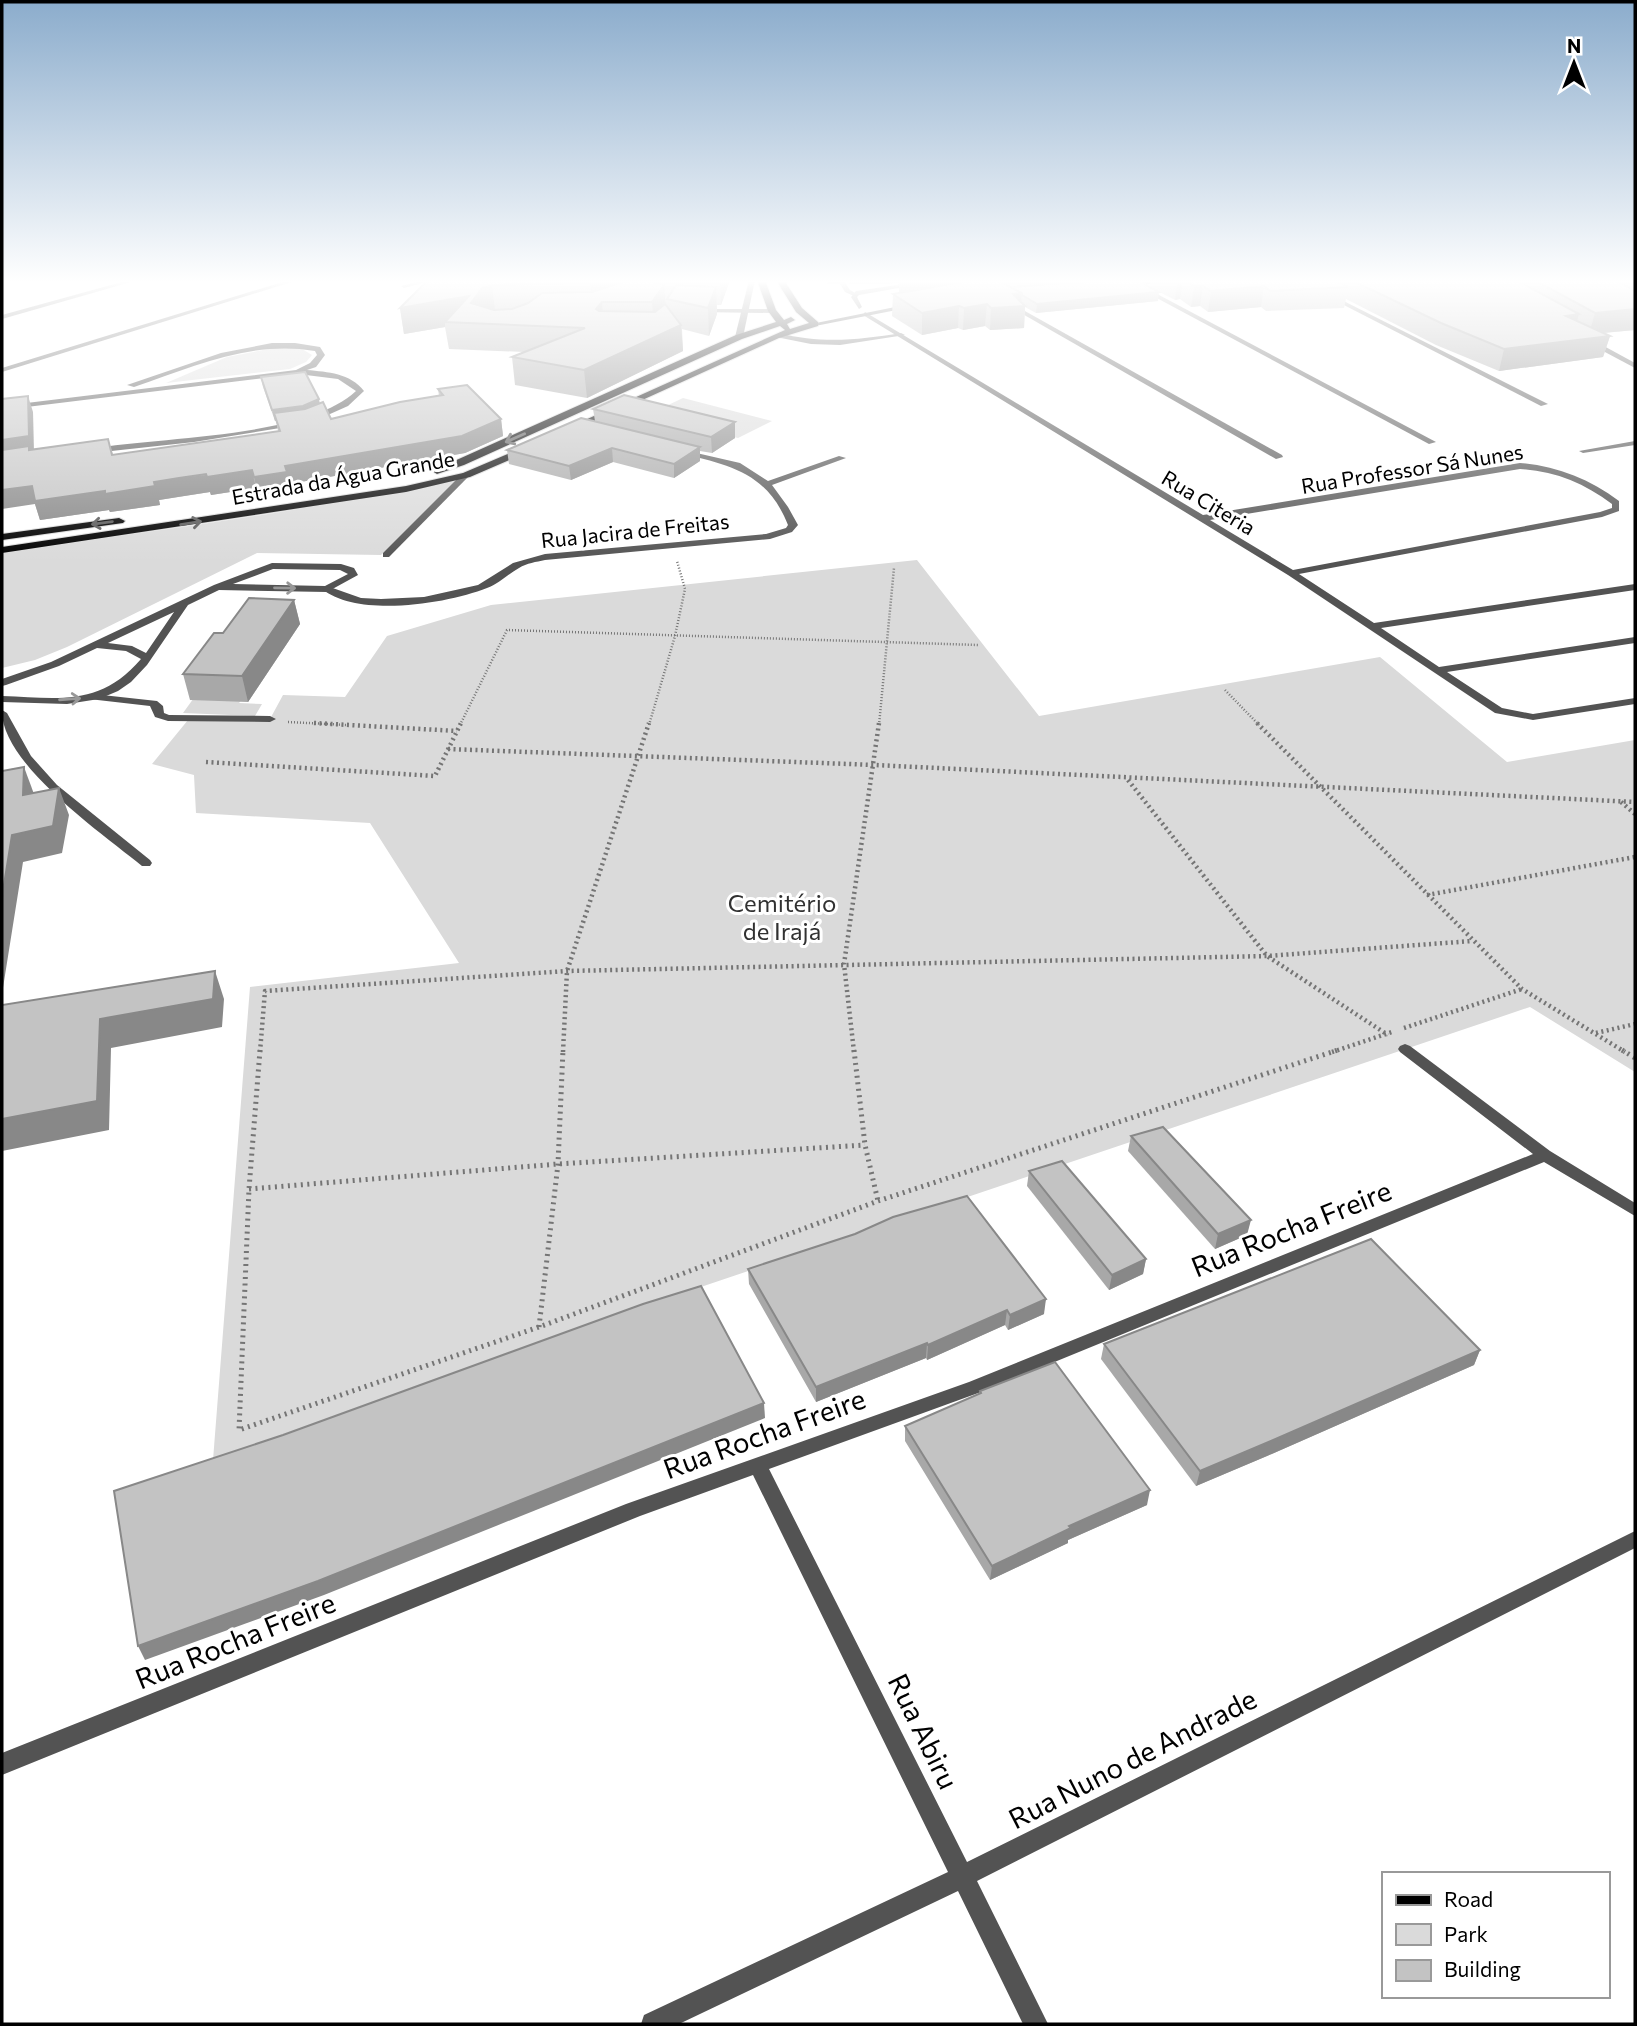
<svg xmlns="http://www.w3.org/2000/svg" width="1637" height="2026" font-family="Commissioner,sans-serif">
<rect width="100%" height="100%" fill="#fff"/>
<g fill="#dadada">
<path d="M279 347 302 349 312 355 306 362 290 369 166 383 227 357Z"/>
<path d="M683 398 772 421 738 438 647 415Z"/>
<path d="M463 477 381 555 257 553 67 647 35 660 2 668V552C156 531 311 511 463 477Z"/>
<path d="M917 560 1039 716 1380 657 1507 762 1635 740V1072L1530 1007 538 1342 213 1460 250 987 459 963 370 823 196 813 194 775 152 764 188 720 270 719 283 695 345 697 387 636 491 605Z"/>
<path d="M196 695 244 697 239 703 262 704 255 716 183 713Z"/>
</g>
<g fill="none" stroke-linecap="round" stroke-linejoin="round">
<g stroke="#dbdbdb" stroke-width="2">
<g id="primary">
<path d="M757 280H765L776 310 784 320 791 317 795 320 787 324 790 329 809 323 796 312 776 280H784L802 308 818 322V326L779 338 574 431 565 429 785 330 780 326 742 339 464 465 437 474 432 471 736 335 776 322 768 311Z"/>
<path d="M529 445 533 446V450L470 477 406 492 2 553V547L406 486 463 473Z"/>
<path d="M119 518 125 521 123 523 2 540V534Z"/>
</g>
</g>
<g stroke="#757575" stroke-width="2.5" stroke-dasharray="1 2" stroke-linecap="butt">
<path d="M1225 690 1259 725"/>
<path d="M288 722 347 725"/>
<path d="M460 725 507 630 978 645"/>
<path d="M649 725 675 636 685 589 677 561"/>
<path d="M879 725 894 568"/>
</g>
<g stroke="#757575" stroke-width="4.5" stroke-dasharray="2 3.5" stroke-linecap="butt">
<path d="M314 723 457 731"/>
<path d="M1257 723 1522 989 1625 1052"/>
<path d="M448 749 875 765 1635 802"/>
<path d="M206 762 435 776 461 723"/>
<path d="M1128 780 1267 956 1388 1035"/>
<path d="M1621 802 1635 814"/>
<path d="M1427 895 1635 857"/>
<path d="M1404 1028 1522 989"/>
<path d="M1596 1033 1635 1024"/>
<path d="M260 1052 265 991 567 971 1267 956 1472 941"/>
<path d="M563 1052 567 971 649 723"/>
<path d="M854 1052 844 964 879 723"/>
<path d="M1332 1052 1392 1032"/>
</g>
<g stroke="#757575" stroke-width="5" stroke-dasharray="2 4.5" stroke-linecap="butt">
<path d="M260 1050 249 1189 239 1430 539 1327 878 1201 1338 1050"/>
<path d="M854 1050 865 1145 878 1201"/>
<path d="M1622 1050 1635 1058"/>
<path d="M249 1189 558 1164 865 1145"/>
<path d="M539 1327 558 1164 563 1050"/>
</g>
<g fill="#535353" fill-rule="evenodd">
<path d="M749 280H755L743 337 739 339 735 337Z"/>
<path d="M931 280H944L859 295 857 297 862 307 859 309 851 297 856 291Z"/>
<path d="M779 333C821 344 859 340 901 333L905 335 840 345 811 344 776 337Z"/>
<path d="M463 473 470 475 389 557H383V553Z"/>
<path d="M272 563 341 564 354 568 358 575 327 592 219 590 188 605 147 665 131 682 118 691 99 699 67 704 2 702V696C59 698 100 707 141 659L126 651 97 648 59 666 6 685 2 686V679L51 662 214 585ZM273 569 340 570 348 574 325 586 233 584ZM174 612 146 653 132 646 108 643Z"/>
<path d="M2 710 7 713 31 756 57 785 150 860 152 863 150 866H142C103 834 0 763 2 710Z"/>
</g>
<g fill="#535353" fill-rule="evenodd">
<path d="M129 280H138L2 319V315Z"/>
<path d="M289 280H298L2 372V368Z"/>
<path d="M424 280H434L404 288 401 286Z"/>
<path d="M1295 280H1302L1548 404 1541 406Z"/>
<path d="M829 281H844L850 290 857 294 854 296 845 292 840 284H827Z"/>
<path d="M1140 287H1144L1436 442 1429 444 1140 289Z"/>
<path d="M1009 302 1282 455 1283 457 1276 459 1007 305Z"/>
<path d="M700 309H772L775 311 772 313 698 312Z"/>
<path d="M865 312 1203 515 1520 463C1557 466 1589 479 1619 501V511L1602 517 1299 574 1374 623 1635 584V590L1381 628 1439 667 1635 637V643L1447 672 1502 708 1533 714 1635 698V704L1533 720 1495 713 1288 575 863 315ZM1520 469C1555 471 1584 483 1612 504V508L1600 512 1293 570 1210 520Z"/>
<path d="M1591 339 1635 363V368L1588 343Z"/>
<path d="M272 343H295L320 347 325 355 316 367 307 370C328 372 350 373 364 391L348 406 321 418 280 428 194 442 93 453 89 451 90 449C160 436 304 439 356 391L338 379 298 374 2 410V406L296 370 310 363 317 355 315 351C251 340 193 367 134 387L127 385 221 353Z"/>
<path d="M1635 441V445L1583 453 1579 451Z"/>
<path d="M679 449 740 463 768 481 839 456 846 458 772 485 788 507 798 525 792 532 770 539 545 560C536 562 527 563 519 568 508 574 499 584 487 588 446 604 358 618 322 589L327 586 361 598 381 599 424 597 478 585 513 563 545 554 766 534 786 528 788 525C767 472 729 465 679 453Z"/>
<path d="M93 694 157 701 163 706 164 713 169 715 270 716 276 719 270 722 168 721 155 717 150 706 89 699V695Z"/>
<path d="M1405 1044 1410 1046 1550 1151 1635 1203V1216L1544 1162 981 1392 769 1469 967 1862 1635 1531V1548L977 1881 1048 2024H1023L958 1891 679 2024H641L644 2015 948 1872 753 1475 640 1516 2 1775V1753L626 1504 969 1382 1533 1154 1400 1052 1398 1049 1400 1046Z"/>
</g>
<g fill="#202020" fill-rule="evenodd">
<path d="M1163 280H1208L1205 282 1125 285 1122 283Z"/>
<path d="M910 304 912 307 815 326 811 324Z"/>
</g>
<use href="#primary" fill="#000" fill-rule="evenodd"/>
</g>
<g fill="#a8a8a8">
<path d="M428 280H730L721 305H717V314L709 336 682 329 683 351 587 398 515 385 512 357 524 352 449 349 445 327 404 334 400 308Z"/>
<path d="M848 280H1147H1137L1158 301 1036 313 1025 307 1024 328 990 330 985 326 963 330 958 328 922 335 892 316 893 294 899 293 901 282 886 284H849Z"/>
<path d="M1151 280H1635V330L1604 333 1610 336 1603 357 1499 371 1436 345 1346 299 1344 308 1266 311 1261 307 1208 312 1200 306 1191 307 1180 299 1175 300 1150 287Z"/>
<path d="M261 377 320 403 331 419 439 396 438 389 501 419 503 436 465 453 289 484 291 490 258 495 256 488 211 495 210 492 159 500 160 505 110 512 109 510 40 520 35 504 33 412 34 449 108 439 113 455 278 431 276 421H275L263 387Z"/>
<path d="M593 409 735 438 712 453 700 451V461L674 478 613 462 571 480 509 464 507 450 595 421Z"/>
<path d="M294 600 300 624 248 702 190 700 183 674Z"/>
<path d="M1131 1136 1247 1235 1215 1249 1128 1151Z"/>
<path d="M1029 1171 1146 1259 1143 1274 1109 1290 1027 1186Z"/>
<path d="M748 1269 1044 1314 1008 1330 1005 1325 927 1360 926 1358 816 1402 749 1284Z"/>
<path d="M1104 1344 1480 1350 1474 1365 1267 1456 1196 1486 1101 1359Z"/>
<path d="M980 1391 1147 1505 1068 1540V1543L990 1580 905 1441V1426L979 1394Z"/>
</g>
<g fill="#888">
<path d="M600 280H621L622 298 602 302 604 328 593 308 590 283Z"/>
<path d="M720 280H730L721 305Z"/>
<path d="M886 280H916L886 284Z"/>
<path d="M929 280H991L899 298V285Z"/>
<path d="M1177 280H1183L1180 299 1175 300Z"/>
<path d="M492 285 495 310 471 303 482 288Z"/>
<path d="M664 285 666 311 654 328 652 302Z"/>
<path d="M1194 286H1203L1200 306 1191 307Z"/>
<path d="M1264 286 1261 307 1208 312 1211 291Z"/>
<path d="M716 287 717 314 709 336 708 308Z"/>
<path d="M1159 292 1158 301 1036 313 1037 304Z"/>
<path d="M1022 293 1021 306H1025L1024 328 990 330 991 308 1013 294Z"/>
<path d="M469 296 445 322V327L404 334 400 308Z"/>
<path d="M987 304 985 326 963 330 964 308Z"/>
<path d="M959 306 958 328 922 335V313Z"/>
<path d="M1635 309V330L1589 334 1595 313Z"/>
<path d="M1579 314 1573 336 1566 316Z"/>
<path d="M681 325 683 351 587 398 584 370Z"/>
<path d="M1610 336 1603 357 1499 371 1504 349Z"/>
<path d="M28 396 33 412 34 454 2 458V440Z"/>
<path d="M319 399 321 410 274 413 276 421H275L272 410Z"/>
<path d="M501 419 503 436 465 453 289 484 291 490 258 495 254 477 285 466Z"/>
<path d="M735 422V438L712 453 711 437Z"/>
<path d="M700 447V461L674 478V464Z"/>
<path d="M612 448 613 462 571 480 569 466Z"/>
<path d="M252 470 256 488 211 495 210 492 184 496 159 500 160 505 110 512 109 510 40 520 35 504 2 509V490L32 486 154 482 179 478Z"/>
<path d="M294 600 300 624 248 702 242 676Z"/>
<path d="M24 767 34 794 23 795Z"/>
<path d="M59 788 69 815 62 853 23 862 2 994V897L12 835Z"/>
<path d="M215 971 224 999 222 1027 111 1048 109 1130 2 1151V1119L100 1019Z"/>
<path d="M1251 1220 1247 1235 1215 1249 1218 1234Z"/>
<path d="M1146 1259 1143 1274 1109 1290 1112 1275Z"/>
<path d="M1046 1299 1044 1314 1008 1330 1010 1315Z"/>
<path d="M1007 1310 1005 1325 927 1360 928 1345Z"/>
<path d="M927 1343 926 1358 816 1402V1387Z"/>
<path d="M1480 1350 1474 1365 1267 1456 1196 1486 1200 1471Z"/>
<path d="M764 1403 765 1418 324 1595 145 1660 138 1646Z"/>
<path d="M1150 1490 1147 1505 1068 1540V1543L990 1580 992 1566 1069 1526Z"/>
</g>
<g fill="#c3c3c3" stroke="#888" stroke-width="2">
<path d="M428 280H600L590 283 492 285 482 288 471 303 494 310 512 309 528 303 542 293 592 292 629 280H645L664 285 652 302H602L596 309 599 311 655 312 665 304 681 325 584 370 512 357 585 328 445 322 469 296 400 308Z"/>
<path d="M902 280H929L899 285Z"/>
<path d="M974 280H998L1022 293 1013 294 1025 306 991 308 987 304 964 308 959 306 922 313 893 294Z"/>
<path d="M1116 280H1137L1159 292 1037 304 1022 295V293L1010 287Z"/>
<path d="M1185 280H1333L1348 287 1270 291 1264 286 1211 291 1203 286H1194Z"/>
<path d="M1351 280H1516L1579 314 1566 316 1610 336 1504 349 1441 323Z"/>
<path d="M1534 280H1635V282L1621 283 1635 291V309L1595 313Z"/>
<path d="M676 285 716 287 708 308 667 299Z"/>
<path d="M305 372 319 399 303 406 272 410 261 377Z"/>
<path d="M467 385 501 419 462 436 285 466 287 472 254 477 252 470 207 477 206 474 179 478 154 482 155 486 105 494V491L35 501 32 486 2 490V450L29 446V450L108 439 112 455 280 431 274 413 305 409 323 402 331 419 400 402 443 395 438 389Z"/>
<path d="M624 395 735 422 711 437 593 409Z"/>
<path d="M28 396 29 436 2 440V399Z"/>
<path d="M581 418 700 447 674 464 612 448 569 466 507 450Z"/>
<path d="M249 598 294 600 242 676 183 674 214 633H223Z"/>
<path d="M24 767 23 795 59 788 53 826 12 835 2 897V771Z"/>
<path d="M215 971 213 999 100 1019 97 1101 2 1119V1005Z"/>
<path d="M1163 1127 1251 1220 1218 1234 1131 1136Z"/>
<path d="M1062 1161 1146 1259 1112 1275 1029 1171Z"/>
<path d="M967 1196 1046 1299 1010 1315 1007 1310 928 1345 927 1343 816 1387 748 1269 855 1234 893 1217Z"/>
<path d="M1371 1239 1480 1350 1271 1441 1200 1471 1104 1344Z"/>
<path d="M701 1286 764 1403 318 1581 138 1646 114 1491 283 1435 643 1304Z"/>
<path d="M1055 1362 1150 1490 1069 1526 1071 1528 992 1566 905 1426 981 1393 980 1391Z"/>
</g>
<defs><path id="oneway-shaft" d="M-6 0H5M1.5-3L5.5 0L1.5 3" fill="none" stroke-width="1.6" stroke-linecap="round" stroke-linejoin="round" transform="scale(1.75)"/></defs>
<g stroke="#595959">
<use href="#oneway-shaft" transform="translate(515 438) rotate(156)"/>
<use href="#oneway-shaft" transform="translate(102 523) rotate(172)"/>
<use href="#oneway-shaft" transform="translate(191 523) rotate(-9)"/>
</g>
<g stroke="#989898">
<use href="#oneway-shaft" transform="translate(285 588) rotate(1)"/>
<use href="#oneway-shaft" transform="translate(70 699) rotate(-4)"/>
</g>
<linearGradient id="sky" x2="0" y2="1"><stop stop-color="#8baccc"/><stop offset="0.5" stop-color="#fff"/><stop offset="1" stop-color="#fff" stop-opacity="0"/></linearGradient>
<rect width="1637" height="563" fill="url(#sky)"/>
<g text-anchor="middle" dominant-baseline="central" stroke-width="6" stroke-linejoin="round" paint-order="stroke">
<g font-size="21" fill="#000" stroke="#fff">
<text transform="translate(1412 468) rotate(-9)">Rua Professor Sá Nunes</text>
<text transform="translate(343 477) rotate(-10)">Estrada da Água Grande</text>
<text transform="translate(1209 502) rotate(31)">Rua Citeria</text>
<text transform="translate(635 530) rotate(-6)">Rua Jacira de Freitas</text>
</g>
<g font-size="24" fill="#313131" stroke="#fff">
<text x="782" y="902">Cemitério<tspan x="782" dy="28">de Irajá</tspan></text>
</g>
<g font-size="28" fill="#000" stroke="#fff">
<text transform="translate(1291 1228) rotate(-22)">Rua Rocha Freire</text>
<text transform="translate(764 1433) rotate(-20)">Rua Rocha Freire</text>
<text transform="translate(235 1640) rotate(-22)">Rua Rocha Freire</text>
<text transform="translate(924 1731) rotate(64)">Rua Abiru</text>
<text transform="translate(1132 1758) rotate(-27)">Rua Nuno de Andrade</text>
</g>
</g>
<rect width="1637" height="2026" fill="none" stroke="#000000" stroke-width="7"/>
<rect x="1382" y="1872" width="228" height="126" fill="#ffffff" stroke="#999999" stroke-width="2"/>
<rect x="1396" y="1895" width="35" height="10" fill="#000000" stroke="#999999" stroke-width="2"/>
<text x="1444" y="1907" font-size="21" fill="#000000">Road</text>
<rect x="1396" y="1924" width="35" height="21" fill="#dadada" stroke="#999999" stroke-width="2"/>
<text x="1444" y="1942" font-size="21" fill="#000000">Park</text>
<rect x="1396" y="1960" width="35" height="21" fill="#c3c3c3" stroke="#999999" stroke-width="2"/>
<text x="1444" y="1977" font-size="21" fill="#000000">Building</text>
<g transform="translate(1574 63)" stroke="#ffffff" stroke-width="5" paint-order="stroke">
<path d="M0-5L12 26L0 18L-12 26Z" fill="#000000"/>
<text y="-10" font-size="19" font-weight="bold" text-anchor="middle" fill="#000000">N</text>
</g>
</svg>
